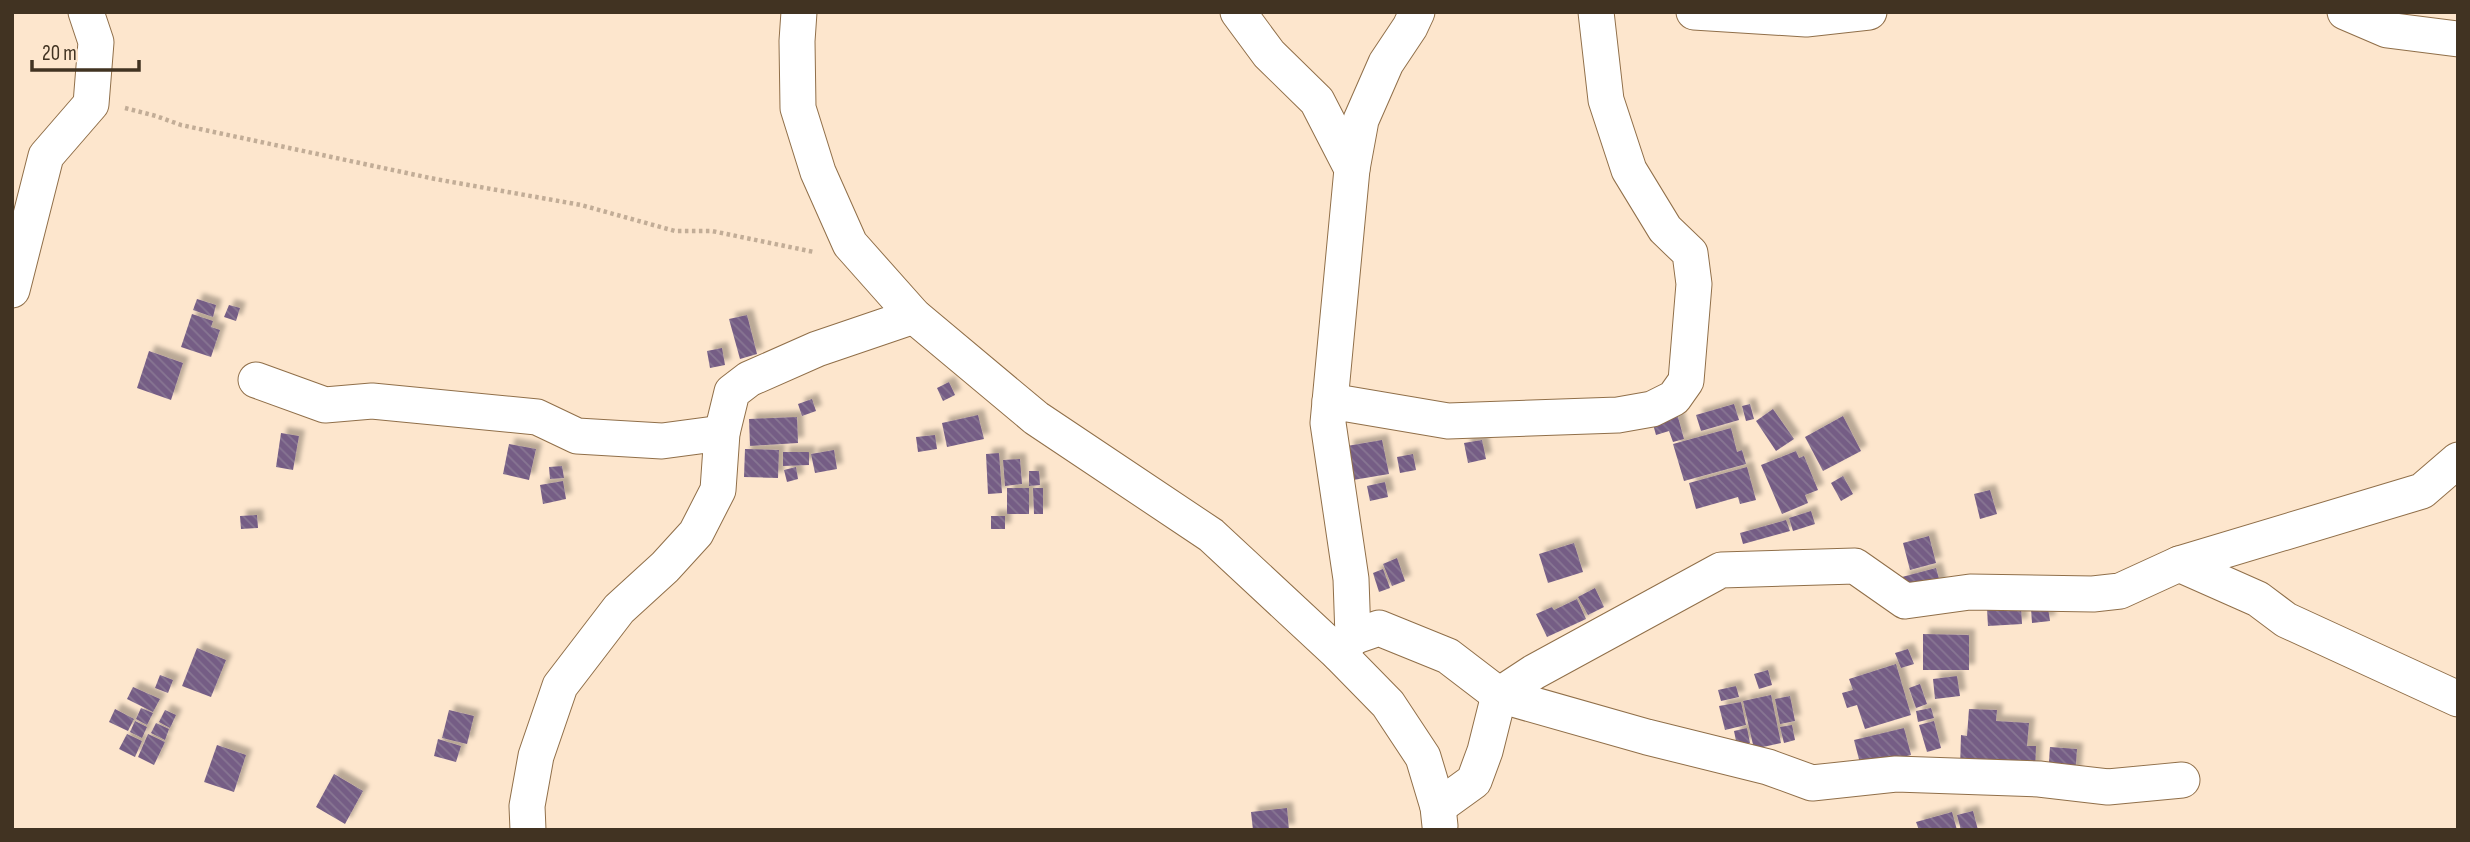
<svg xmlns="http://www.w3.org/2000/svg" width="2470" height="842" font-family="'Sofia Sans Condensed',sans-serif">
<defs>
<pattern id="building-back-hatch" width="6" height="6" patternUnits="userSpaceOnUse" patternTransform="scale(1.75)"><rect width="6" height="6" fill="#745d85"/><path d="M-1 5l2 2M0 0l6 6M5-1l2 2" fill="none" stroke="#887693"/></pattern>
<filter id="shadow"><feDropShadow dx="6" dy="-6" stdDeviation="2" flood-color="#0004"/></filter>
</defs>
<rect width="100%" height="100%" fill="#fde6cd"/>
<g fill="url(#building-back-hatch)" filter="url(#shadow)">
<path d="M197 299 216 305 213 317 193 310Z"/>
<path d="M229 305 240 308 236 321 224 317Z"/>
<path d="M192 314 213 321 211 327 220 330 211 357 181 347Z"/>
<path d="M747 315 757 354 740 359 729 319Z"/>
<path d="M722 348 725 365 710 368 707 351Z"/>
<path d="M149 351 183 363 171 400 137 388Z"/>
<path d="M949 382 955 395 943 401 937 388Z"/>
<path d="M812 399 816 411 802 416 798 404Z"/>
<path d="M1734 404 1739 420 1701 431 1696 415Z"/>
<path d="M1750 404 1754 419 1746 421 1742 406Z"/>
<path d="M1773 409 1794 439 1776 451 1756 421Z"/>
<path d="M1676 410 1684 439 1673 442 1669 431 1656 435 1651 417Z"/>
<path d="M978 415 984 439 947 447 942 423Z"/>
<path d="M1843 416 1861 451 1823 471 1805 437Z"/>
<path d="M797 417 798 443 750 446 749 419Z"/>
<path d="M1731 428 1737 452 1742 450 1746 464 1684 481 1673 444Z"/>
<path d="M281 433 299 436 293 470 276 467Z"/>
<path d="M935 435 937 449 918 452 916 437Z"/>
<path d="M1382 440 1389 474 1353 480 1347 446Z"/>
<path d="M1482 440 1486 459 1468 463 1464 443Z"/>
<path d="M509 444 536 449 529 480 503 474Z"/>
<path d="M745 449 779 450 778 478 744 477Z"/>
<path d="M834 450 837 469 815 473 811 454Z"/>
<path d="M1796 451 1799 458 1804 456 1818 490 1805 495 1808 503 1782 514 1761 465Z"/>
<path d="M783 452H809V465L783 466Z"/>
<path d="M999 453 1002 493 988 494 986 454Z"/>
<path d="M1413 454 1416 470 1400 473 1397 457Z"/>
<path d="M1020 459 1022 484 1005 486 1003 460Z"/>
<path d="M562 466 564 478 550 479 549 467Z"/>
<path d="M796 467 798 479 787 482 784 470Z"/>
<path d="M1747 467 1756 500 1740 504 1738 497 1696 509 1689 483Z"/>
<path d="M1029 471H1039L1040 485 1029 486Z"/>
<path d="M1843 476 1853 494 1841 501 1831 483Z"/>
<path d="M563 481 566 499 543 504 540 485Z"/>
<path d="M1385 482 1388 497 1370 501 1367 486Z"/>
<rect x="1007" y="488" width="22" height="26"/>
<path d="M1033 488H1043V514H1034Z"/>
<path d="M1990 490 1997 514 1980 519 1974 494Z"/>
<path d="M1811 511 1815 524 1793 531 1789 518Z"/>
<path d="M257 515 258 528 241 529 240 516Z"/>
<rect x="991" y="516" width="14" height="13"/>
<path d="M1786 520 1790 531 1743 544 1740 533Z"/>
<path d="M1929 536 1936 563 1910 570 1903 543Z"/>
<path d="M1574 543 1583 572 1548 583 1539 554Z"/>
<path d="M1397 558 1405 581 1392 586 1383 564Z"/>
<path d="M1936 568 1941 586 1907 595 1902 577Z"/>
<path d="M1383 569 1390 588 1379 592 1373 573Z"/>
<path d="M1595 588 1604 607 1588 615 1578 597Z"/>
<path d="M1577 599 1586 619 1547 637 1536 614 1552 607 1554 610Z"/>
<path d="M2021 607 2022 624 1988 626 1987 609Z"/>
<path d="M2048 608 2050 621 2032 623 2031 609Z"/>
<path d="M1923 634 1969 635V670H1923Z"/>
<path d="M197 648 226 660 211 697 182 686Z"/>
<path d="M1908 649 1914 664 1901 668 1895 653Z"/>
<path d="M1896 664 1911 715 1865 729 1857 705 1847 708 1842 693 1853 690 1849 679Z"/>
<path d="M1768 670 1772 685 1759 689 1754 674Z"/>
<path d="M160 675 173 680 168 693 155 688Z"/>
<path d="M1957 676 1960 696 1935 699 1933 679Z"/>
<path d="M1920 684 1927 704 1916 708 1909 688Z"/>
<path d="M1736 686 1739 697 1721 701 1718 690Z"/>
<path d="M133 687 160 699 153 712 127 699Z"/>
<path d="M1771 695 1781 743 1754 749 1743 701Z"/>
<path d="M1790 696 1795 721 1780 724 1775 699Z"/>
<path d="M1741 702 1746 725 1725 730 1719 706Z"/>
<path d="M141 708 153 713 147 725 136 719Z"/>
<path d="M1931 708 1934 718 1918 722 1916 711Z"/>
<path d="M115 709 134 719 128 731 109 722Z"/>
<path d="M1969 709 1997 710 1996 721 2029 723 2027 746H2036L2035 773 1960 769 1961 735 1967 736Z"/>
<path d="M165 710 176 715 170 728 159 722Z"/>
<path d="M449 710 474 716 467 744 442 738Z"/>
<path d="M135 721 147 727 142 738 130 732Z"/>
<path d="M1934 721 1941 748 1927 752 1919 725Z"/>
<path d="M156 723 169 729 165 740 151 733Z"/>
<path d="M1792 725 1795 740 1784 743 1780 727Z"/>
<path d="M1747 728 1750 743 1737 746 1734 731Z"/>
<path d="M1904 728 1911 755 1861 767 1854 740Z"/>
<path d="M127 734 142 741 135 757 119 749Z"/>
<path d="M148 734 165 742 154 765 138 757Z"/>
<path d="M438 739 461 746 456 762 434 756Z"/>
<path d="M217 745 246 755 234 792 204 782Z"/>
<path d="M2050 747 2077 749 2075 778 2048 776Z"/>
<path d="M334 774 363 791 345 824 316 807Z"/>
<path d="M1287 808 1289 830H1253L1251 812Z"/>
<path d="M1973 811 1978 830H1961L1957 815Z"/>
<path d="M1952 812 1957 830H1919L1916 822Z"/>
</g>
<g fill="none" stroke-linecap="round" stroke-linejoin="round">
<g stroke="#906f49" stroke-width="37">
<g id="minor">
<path d="M799 12 797 41 798 108 818 172 850 244 914 316 1036 418 1211 535 1339 654 1388 704 1423 757 1438 807 1440 826"/>
<path d="M1238 12 1269 54 1317 101 1352 169 1328 423 1351 579 1353 637 1339 654"/>
<path d="M1694 12 1806 19 1869 12"/>
<path d="M2345 12 2387 30 2458 39"/>
<path d="M1352 169 1361 120 1386 63 1410 27 1417 12"/>
<path d="M12 290 46 156 91 104 96 42 86 12"/>
<path d="M256 380 325 405 372 401 537 417 577 436 662 441 722 433"/>
<path d="M1330 401 1448 421 1618 415 1652 409 1674 398 1686 381 1694 284 1690 253 1665 229 1629 170 1606 100 1596 12"/>
<path d="M2179 564 2258 599 2286 620 2458 699"/>
<path d="M1353 637 1379 628 1448 656 1499 695 1647 737 1768 767 1812 783 1896 774 2039 779 2108 787 2182 780"/>
<path d="M1438 807 1474 781 1485 751 1499 695 1534 672 1721 570 1855 566 1905 601 1970 592 2093 594 2120 591 2179 564 2422 491 2458 460"/>
<path d="M528 830 527 806 536 756 560 686 619 609 665 567 696 533 718 490 722 433 732 392 749 379 817 349 914 316"/>
</g>
</g>
<path stroke="#c2ad97" stroke-width="4.5" stroke-dasharray="3.5 3.5" stroke-linecap="butt" d="M125 108 156 116 181 125 435 179 581 205 675 231H712L814 252"/>
<use href="#minor" stroke="#fff" stroke-width="35"/>
</g>
<rect width="2470" height="842" fill="none" stroke="#413322" stroke-width="28"/>
<path d="M32 60v10h107v-10" fill="none" stroke="#413322" stroke-width="3.5"/>
<text x="42" y="60" font-size="21" fill="#413322" stroke="#fde6cd" stroke-width="5" paint-order="stroke">20 m</text>
</svg>
